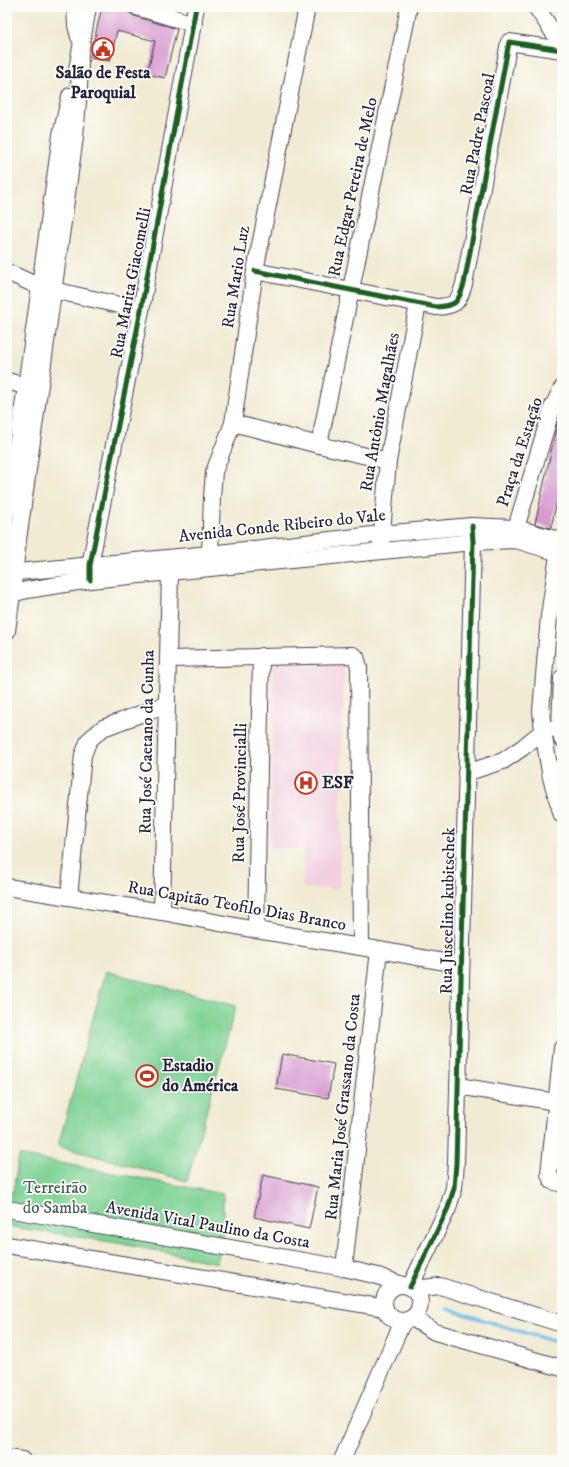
<svg xmlns="http://www.w3.org/2000/svg" width="569" height="1467" font-family="'IM FELL DW Pica',serif">
<rect width="100%" height="100%" fill="#fdfcf7"/>
<filter id="ink" filterUnits="userSpaceOnUse"><feTurbulence type="fractalNoise" baseFrequency=".025" numOctaves="2"/><feDisplacementMap in="SourceGraphic" scale="8" xChannelSelector="R" yChannelSelector="G"/><feConvolveMatrix kernelMatrix="1 2 1 2 8 2 1 2 1" color-interpolation-filters="sRGB"/></filter>
<filter id="wash" filterUnits="userSpaceOnUse"><feTurbulence type="fractalNoise" baseFrequency=".012" numOctaves="4" result="noise"/><feDisplacementMap in="SourceGraphic" scale="16" xChannelSelector="R" yChannelSelector="G"/><feGaussianBlur stdDeviation="0.9" result="paint"/><feColorMatrix in="noise" values="0 0 0 0 0 0 0 0 0 0 0 0 0 0 0 0 0 1.4 0 .05"/><feComposite in="paint" operator="in"/></filter>
<g filter="url(#wash)">
<rect width="100%" height="100%" fill="#f1ebd3"/>
<path fill="#f2cfe1" d="M274 662 344 663 339 889 303 888V849L270 848Z"/>
<g fill="#80d396" stroke="#517a68">
<path d="M106 971 236 1006 187 1181 58 1146Z"/>
<path d="M19 1155 223 1194V1234L217 1263 117 1243 7 1226V1192H13Z"/>
</g>
<g fill="none" stroke-linecap="round" stroke-linejoin="round">
<path stroke="#6ab9e4" stroke-width="3.5" d="M447 1309 562 1344"/>
</g>
<g id="blocks">
<g fill="#d69ad0">
<path d="M102 7H107L130 13 134 16 177 29 165 78 147 74 155 41 117 31 110 61 90 57Z"/>
<path d="M558 420H562V477L551 528 535 524Z"/>
<path d="M282 1054 334 1064 328 1098 276 1089Z"/>
<path d="M263 1175 318 1187 309 1229 254 1217Z"/>
</g>
</g>
</g>
<g filter="url(#ink)">
<use href="#blocks" fill-opacity="0" stroke="#414052" stroke-width="1"/>
<g fill="none" stroke-linecap="round" stroke-linejoin="round">
<g stroke="#414052" stroke-width="18">
<g id="minor">
<path d="M75 7 76 25 79 37"/>
<path d="M137 7 194 24"/>
<path d="M536 7 562 45"/>
<path d="M77 70 88 7"/>
<path d="M255 271 436 307C456 306 458 303 464 284L509 42 562 50"/>
<path d="M7 272 40 287 141 310"/>
<path d="M7 381 36 389"/>
<path d="M233 423 319 445 388 461"/>
<path d="M319 445 409 7"/>
<path d="M7 511 26 387 61 135 70 96"/>
<path d="M516 537V528L552 408 562 388"/>
<path d="M560 542 549 616 541 711 543 731 551 778 562 815"/>
<path d="M381 544 388 461 418 304"/>
<path d="M211 567 210 554 212 497 214 472 233 423 255 271 307 7"/>
<path d="M7 573 210 554 381 534 472 526 516 528 562 541"/>
<path d="M90 580V565L141 310 196 7"/>
<path d="M7 595 27 590 90 580 473 542 516 540 562 554"/>
<path d="M7 631 12 594 18 540 75 137 79 88 80 59"/>
<path d="M168 659 353 655 356 657 359 667 361 947"/>
<path d="M562 678 560 726 562 739"/>
<path d="M466 773 503 761 522 748 543 731 562 726"/>
<path d="M7 887 162 912 256 930 379 950 461 965"/>
<path d="M69 897 83 755 89 740 103 728 167 704"/>
<path d="M162 912 170 573V562"/>
<path d="M256 930 261 656"/>
<path d="M562 1048 549 1174 552 1181 562 1184"/>
<path d="M458 1086 562 1103"/>
<path d="M7 1209 344 1268 378 1276 402 1285"/>
<path d="M7 1245 385 1308"/>
<path d="M344 1268 379 950"/>
<circle cx="402" cy="1303" r="18"/>
<path d="M410 1287 448 1208 454 1188 456 1163 473 542 472 526"/>
<path d="M414 1289 440 1286 562 1324"/>
<path d="M412 1318 435 1332 562 1368"/>
<path d="M7 1458 22 1460"/>
<path d="M342 1460 403 1321"/>
</g>
</g>
<use href="#minor" stroke="#fff" stroke-width="16"/>
<g stroke="#fdfcf7" stroke-width="8">
<g id="cycleway">
<path d="M255 271 436 307C456 306 458 303 464 284L509 42 562 50"/>
<path d="M90 580V565L141 310 196 7"/>
<path d="M410 1287 448 1208 454 1188 456 1163 473 542 472 526"/>
</g>
</g>
<use href="#cycleway" stroke="#1b5e20" stroke-width="5"/>
</g>
</g>
<defs>
<g id="civic-ring" transform="scale(1.15)"><circle r="9.5" fill="#fdfcf7" stroke="#c8321e" stroke-width="1.5"/><path d="M-.6-6.5H3V-4.5H.6V-3L4-1V1h2V6H-6V1h2V-1L-.6-3ZM-1.2 2.5V6h2.4V2.5Z" fill="#c8321e"/></g>
<g id="hospital-ring" transform="scale(1.15)"><circle r="9.5" fill="#fdfcf7" stroke="#c8321e" stroke-width="1.5"/><path d="M-5-5h3v3.5h4V-5h3V5h-3V1.5h-4V5h-3Z" fill="#c8321e"/></g>
<g id="stadium-ring" transform="scale(1.15)"><circle r="9.5" fill="#fdfcf7" stroke="#c8321e" stroke-width="1.5"/><path d="M0-5a6.5 5 0 1 0 0 10a6.5 5 0 1 0 0-10ZM-3.5-1.8h7v3.6h-7Z" fill="#c8321e"/></g>
</defs>
<g fill-rule="evenodd">
<use href="#civic-ring" x="103" y="49"/>
<use href="#hospital-ring" x="306" y="783"/>
<use href="#stadium-ring" x="147" y="1076"/>
</g>
<g text-anchor="middle" dominant-baseline="central" stroke-width="3.5" stroke-linejoin="round" paint-order="stroke">
<g font-size="17" font-weight="bold" fill="#22223b" stroke="#fdfcf7" text-anchor="start">
<text x="103" y="73" text-anchor="middle">Salão de Festa<tspan x="103" dy="20">Paroquial</tspan></text>
<text x="322" y="783">ESF</text>
<text x="162" y="1066">Estadio<tspan x="162" dy="20">do América</tspan></text>
</g>
<g font-size="17" fill="#22223b" stroke="#fdfcf7">
<text transform="translate(478 134) rotate(-79)">Rua Padre Pascoal</text>
<text transform="translate(353 187) rotate(-78)">Rua Edgar Pereira de Melo</text>
<text transform="translate(236 277) rotate(-81)">Rua Mario Luz</text>
<text transform="translate(131 283) rotate(-79)">Rua Marita Giacomelli</text>
<text transform="translate(380 412) rotate(-80)">Rua Antônio Magalhães</text>
<text transform="translate(520 452) rotate(-72)">Praça da Estação</text>
<text transform="translate(282 526) rotate(-6)">Avenida Conde Ribeiro do Vale</text>
<text transform="translate(147 742) rotate(-89)">Rua José Caetano da Cunha</text>
<text transform="translate(240 793) rotate(-89)">Rua José Provincialli</text>
<text transform="translate(237 906) rotate(10)">Rua Capitão Teofilo Dias Branco</text>
<text transform="translate(448 911) rotate(-89)">Rua Juscelino kubitschek</text>
<text transform="translate(343 1107) rotate(-84)">Rua Maria José Grassano da Costa</text>
<text transform="translate(208 1225) rotate(10)">Avenida Vital Paulino da Costa</text>
</g>
<g font-size="17" fill="#43605b" stroke="#fdfcf7">
<text x="55" y="1188">Terreirão<tspan x="55" dy="20">do Samba</tspan></text>
</g>
</g>
<rect width="569" height="1467" fill="none" stroke="#fdfcf7" stroke-width="24"/>
</svg>
